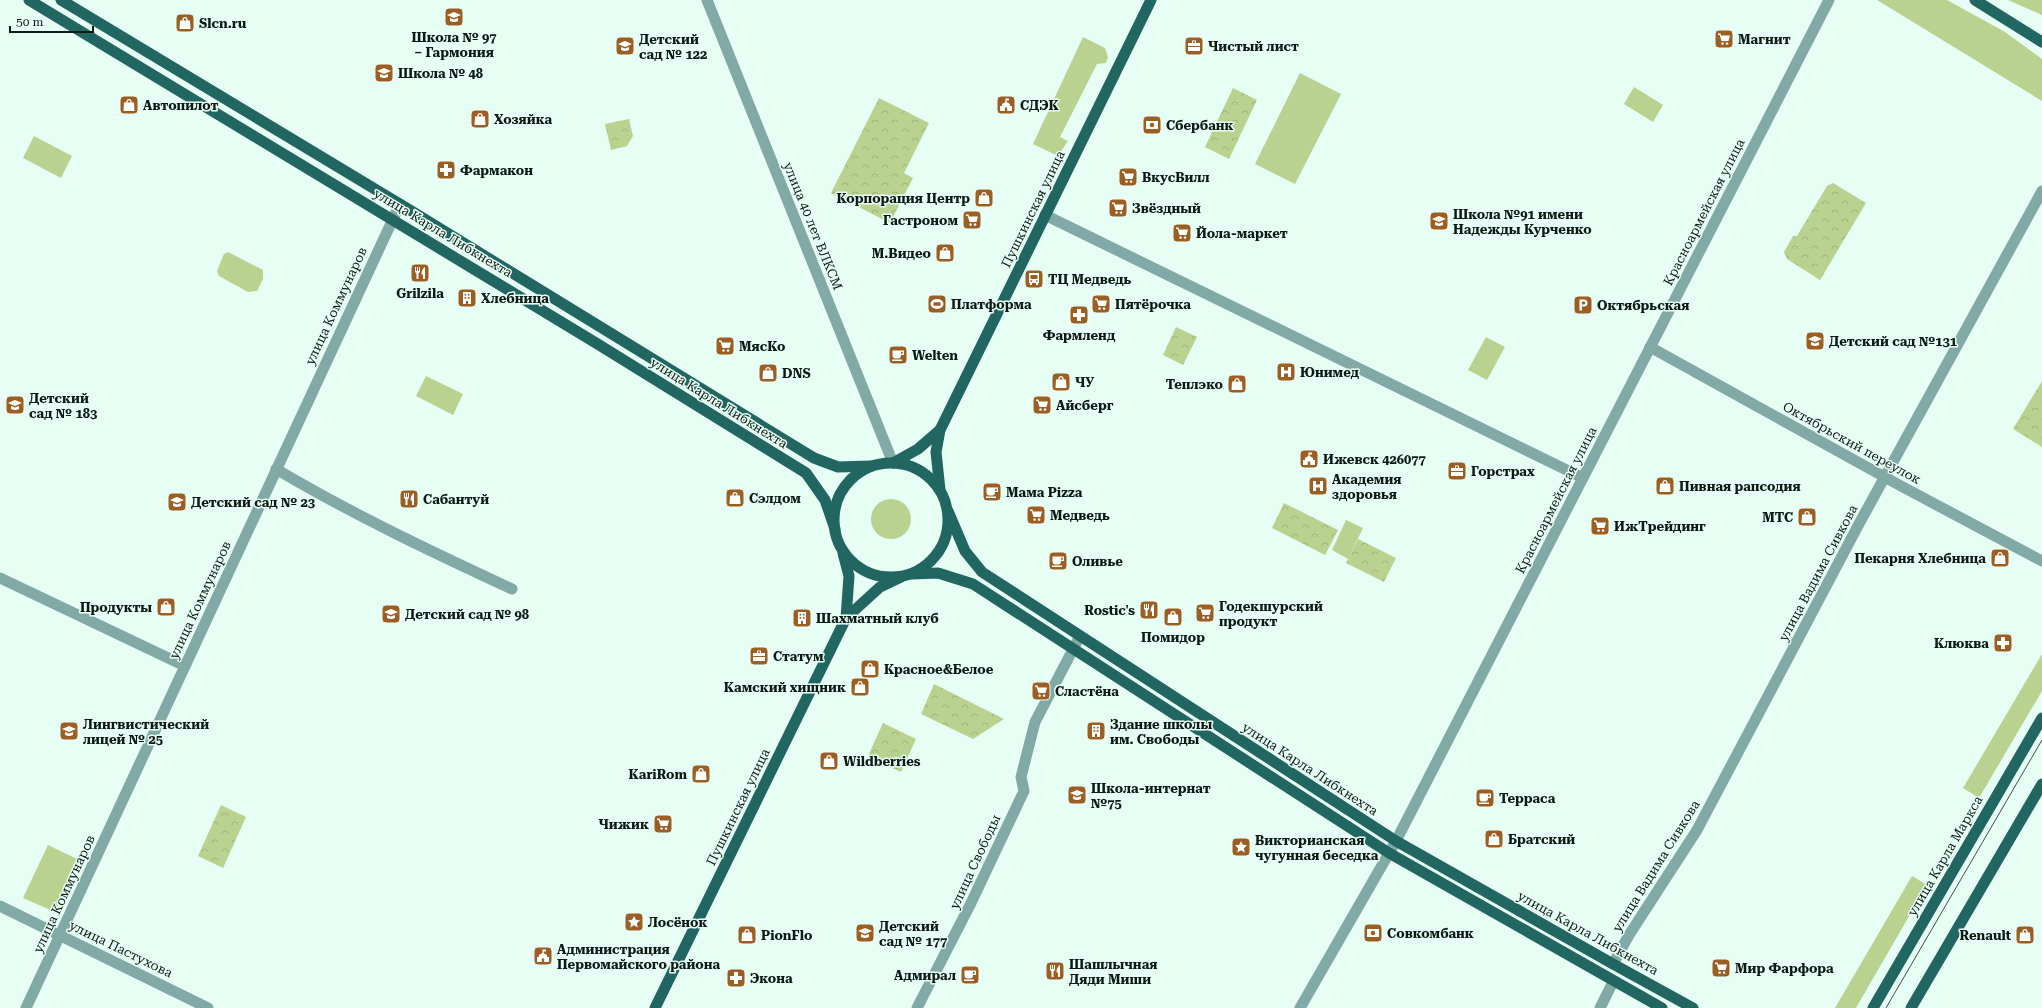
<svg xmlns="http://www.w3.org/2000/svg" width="2042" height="1008" font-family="'Roboto Serif',serif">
<defs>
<pattern id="park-crowns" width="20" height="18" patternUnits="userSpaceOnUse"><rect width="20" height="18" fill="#bad290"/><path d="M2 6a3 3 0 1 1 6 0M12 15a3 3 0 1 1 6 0" fill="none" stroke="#9fb47b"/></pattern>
</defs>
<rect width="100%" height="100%" fill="#e7fef4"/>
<g fill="#bad290">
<path d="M1877 0H1947L2005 32 2042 59V101Z"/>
<path d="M2008 0H2042V15Z"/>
<path d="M1083 37 1105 48 1108 57 1106 63 1097 64 1060 137 1068 141 1058 156 1033 144Z"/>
<path d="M1300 73 1341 94 1295 184 1255 164Z"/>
<path d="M1634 87 1663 105 1653 122 1624 104Z"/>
<path d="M34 136 72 156 61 178 23 158Z"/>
<path d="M228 252 263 270V279L257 291 248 292 219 276 217 271 224 254Z"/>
<path d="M1486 337 1505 347 1487 380 1468 370Z"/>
<path d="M426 376 463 394 453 415 416 396Z"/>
<circle cx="891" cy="519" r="20"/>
<path d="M1346 520 1363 528 1348 559 1332 550Z"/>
<path d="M2042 654V691L1979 798 1963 788Z"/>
<path d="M48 845 79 860 55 912 23 898Z"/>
<path d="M1912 876 1927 885 1856 1008H1835Z"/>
</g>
<g fill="url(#park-crowns)">
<path d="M1233 88 1257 100 1229 159 1205 147Z"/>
<path d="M879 98 929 123 904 173 913 178 890 223 831 193Z"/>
<path d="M629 119 633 136 627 146 611 150 605 124Z"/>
<path d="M1833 183 1866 203 1820 280 1787 259 1784 252 1793 236H1797L1827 186Z"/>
<path d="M1176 327 1197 337 1183 365 1163 355Z"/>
<path d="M2042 381V447L2013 429Z"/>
<path d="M1284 503 1338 530 1325 555 1272 528Z"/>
<path d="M1358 539 1396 558 1384 582 1346 563Z"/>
<path d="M934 684 1004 719 973 739 921 714Z"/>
<path d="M883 723 916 739 901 772 868 756Z"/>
<path d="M221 805 246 817 223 868 198 856Z"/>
</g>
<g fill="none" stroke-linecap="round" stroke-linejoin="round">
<g stroke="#81aaa6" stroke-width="11">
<path d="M707 0 893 463"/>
<path d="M1045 215 1583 478"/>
<path d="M1650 347 1901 486 2042 561"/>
<path d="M276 469C352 514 432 552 512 589"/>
<path d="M0 906 208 1008"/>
<path d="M1613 964 1629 935 1697 830 1860 522 2042 191"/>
<path d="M917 1008 971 903 1024 791 1021 777 1035 722 1080 636"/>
<path d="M1600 1008 1613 982"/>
</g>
<g stroke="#81aaa6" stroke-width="11">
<path d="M0 578 185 666"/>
<path d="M26 1008 400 204"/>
<path d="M1300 1008 1396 841 1829 0"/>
</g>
<g stroke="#216661" stroke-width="11">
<path d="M29 0 596 343 806 473 825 500 835 529"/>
<path d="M61 0 413 212 814 458 838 467 871 466"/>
<path d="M1975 0 2042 42"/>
<circle cx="891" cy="520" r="57"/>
<path d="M893 463 918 449 940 430"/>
<path d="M940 490 936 452 940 430 1151 0"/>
<path d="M948 511 965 551 982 572 1396 841 1613 964 1693 1008"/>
<path d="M843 553 849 576 846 618"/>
<path d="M912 574 938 573 973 584 1389 853 1662 1008"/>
<path d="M655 1008 846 618 880 587 901 577"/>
<path d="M1873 1008 2042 718"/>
<path d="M1911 1008 2042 784"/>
</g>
<path stroke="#3f4f49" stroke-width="1" d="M1886 1008 2042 740"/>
</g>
<defs>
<g id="school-square" transform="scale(1)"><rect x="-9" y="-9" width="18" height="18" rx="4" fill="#9c5e23" stroke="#e7fef4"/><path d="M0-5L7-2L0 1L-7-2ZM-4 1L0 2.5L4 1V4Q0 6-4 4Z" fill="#fff"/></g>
<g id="shop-square" transform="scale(1)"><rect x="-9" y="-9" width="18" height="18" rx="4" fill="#9c5e23" stroke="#e7fef4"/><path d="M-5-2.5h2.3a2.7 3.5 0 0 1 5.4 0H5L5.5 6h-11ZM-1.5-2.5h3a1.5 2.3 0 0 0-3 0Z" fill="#fff"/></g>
<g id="supermarket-square" transform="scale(1)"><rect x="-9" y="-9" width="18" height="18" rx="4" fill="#9c5e23" stroke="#e7fef4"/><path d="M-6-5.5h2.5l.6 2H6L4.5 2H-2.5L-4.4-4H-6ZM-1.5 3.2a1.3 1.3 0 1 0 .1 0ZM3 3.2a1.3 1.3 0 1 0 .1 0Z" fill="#fff"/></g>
<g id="office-square" transform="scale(1)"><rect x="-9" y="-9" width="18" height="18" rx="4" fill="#9c5e23" stroke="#e7fef4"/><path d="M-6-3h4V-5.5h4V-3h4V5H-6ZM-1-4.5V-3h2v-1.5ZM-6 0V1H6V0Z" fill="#fff"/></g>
<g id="civic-square" transform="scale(1)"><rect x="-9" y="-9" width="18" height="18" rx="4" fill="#9c5e23" stroke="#e7fef4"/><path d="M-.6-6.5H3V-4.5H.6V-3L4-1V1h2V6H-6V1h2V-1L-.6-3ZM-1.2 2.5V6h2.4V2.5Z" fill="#fff"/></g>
<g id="bank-square" transform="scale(1)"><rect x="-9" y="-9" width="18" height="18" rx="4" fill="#9c5e23" stroke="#e7fef4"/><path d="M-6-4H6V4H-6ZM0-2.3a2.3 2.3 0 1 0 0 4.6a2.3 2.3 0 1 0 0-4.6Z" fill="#fff"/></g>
<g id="pharmacy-square" transform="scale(1)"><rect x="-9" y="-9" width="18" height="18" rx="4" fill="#9c5e23" stroke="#e7fef4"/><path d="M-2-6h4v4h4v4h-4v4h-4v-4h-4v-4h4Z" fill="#fff"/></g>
<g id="restaurant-square" transform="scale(1)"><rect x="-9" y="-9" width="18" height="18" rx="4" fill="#9c5e23" stroke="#e7fef4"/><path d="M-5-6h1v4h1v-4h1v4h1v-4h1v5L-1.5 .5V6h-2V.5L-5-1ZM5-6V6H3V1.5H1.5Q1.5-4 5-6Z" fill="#fff"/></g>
<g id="bus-square" transform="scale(1)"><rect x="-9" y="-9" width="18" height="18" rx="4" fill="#9c5e23" stroke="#e7fef4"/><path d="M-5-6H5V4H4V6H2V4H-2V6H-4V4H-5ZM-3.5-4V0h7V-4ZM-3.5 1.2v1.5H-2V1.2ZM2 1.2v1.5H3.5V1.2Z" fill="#fff"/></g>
<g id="building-square" transform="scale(1)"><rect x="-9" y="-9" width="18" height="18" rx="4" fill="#9c5e23" stroke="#e7fef4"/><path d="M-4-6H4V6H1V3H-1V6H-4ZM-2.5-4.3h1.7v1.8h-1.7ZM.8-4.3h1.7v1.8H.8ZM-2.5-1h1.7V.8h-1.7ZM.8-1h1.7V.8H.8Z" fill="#fff"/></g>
<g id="stadium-square" transform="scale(1)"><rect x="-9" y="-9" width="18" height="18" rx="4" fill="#9c5e23" stroke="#e7fef4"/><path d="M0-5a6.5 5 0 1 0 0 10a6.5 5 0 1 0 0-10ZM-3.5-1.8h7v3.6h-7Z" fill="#fff"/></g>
<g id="parking-square" transform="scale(1)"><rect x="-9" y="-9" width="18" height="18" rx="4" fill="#9c5e23" stroke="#e7fef4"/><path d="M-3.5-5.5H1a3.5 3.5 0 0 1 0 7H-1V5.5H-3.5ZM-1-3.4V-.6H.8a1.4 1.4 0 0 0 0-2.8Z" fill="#fff"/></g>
<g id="cafe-square" transform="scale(1)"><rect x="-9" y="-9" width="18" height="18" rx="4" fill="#9c5e23" stroke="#e7fef4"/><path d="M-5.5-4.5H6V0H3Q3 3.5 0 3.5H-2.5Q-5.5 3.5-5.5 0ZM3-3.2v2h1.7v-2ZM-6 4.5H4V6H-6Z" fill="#fff"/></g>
<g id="hospital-square" transform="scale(1)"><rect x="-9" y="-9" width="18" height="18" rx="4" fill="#9c5e23" stroke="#e7fef4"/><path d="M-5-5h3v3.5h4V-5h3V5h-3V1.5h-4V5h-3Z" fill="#fff"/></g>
<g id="sight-square" transform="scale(1)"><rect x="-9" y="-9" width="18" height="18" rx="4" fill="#9c5e23" stroke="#e7fef4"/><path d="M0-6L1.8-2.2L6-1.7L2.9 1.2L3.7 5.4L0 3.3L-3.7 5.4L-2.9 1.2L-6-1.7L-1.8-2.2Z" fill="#fff"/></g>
</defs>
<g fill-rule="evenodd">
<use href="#school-square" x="454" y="17"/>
<use href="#shop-square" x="185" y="23"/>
<use href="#supermarket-square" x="1724" y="39"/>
<use href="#school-square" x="625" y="46"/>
<use href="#office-square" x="1194" y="46"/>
<use href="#school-square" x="384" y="73"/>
<use href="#shop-square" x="129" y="105"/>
<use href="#civic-square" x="1006" y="105"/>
<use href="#shop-square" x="480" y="119"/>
<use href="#bank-square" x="1152" y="125"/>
<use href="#pharmacy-square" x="446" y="170"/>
<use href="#supermarket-square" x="1128" y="177"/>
<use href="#shop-square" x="984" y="198"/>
<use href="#supermarket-square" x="1118" y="208"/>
<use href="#supermarket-square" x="972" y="220"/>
<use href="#school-square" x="1439" y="221"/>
<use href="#supermarket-square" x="1182" y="233"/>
<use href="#shop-square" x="945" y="253"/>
<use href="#restaurant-square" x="420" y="273"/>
<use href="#bus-square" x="1034" y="279"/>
<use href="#building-square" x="467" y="298"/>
<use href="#stadium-square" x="937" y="304"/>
<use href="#supermarket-square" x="1101" y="304"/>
<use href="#parking-square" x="1583" y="305"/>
<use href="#pharmacy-square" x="1079" y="315"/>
<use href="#school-square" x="1815" y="341"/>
<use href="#supermarket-square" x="725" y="346"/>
<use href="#cafe-square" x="898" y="355"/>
<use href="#hospital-square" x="1286" y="372"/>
<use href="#shop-square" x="768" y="373"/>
<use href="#shop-square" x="1061" y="382"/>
<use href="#shop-square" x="1237" y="384"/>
<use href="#school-square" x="15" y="405"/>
<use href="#supermarket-square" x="1042" y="405"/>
<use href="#civic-square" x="1309" y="459"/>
<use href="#office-square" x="1457" y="471"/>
<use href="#hospital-square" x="1318" y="486"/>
<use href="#shop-square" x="1665" y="486"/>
<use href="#cafe-square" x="992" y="492"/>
<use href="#shop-square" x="735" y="498"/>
<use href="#restaurant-square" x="409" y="499"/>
<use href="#school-square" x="177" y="502"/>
<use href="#supermarket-square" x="1036" y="515"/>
<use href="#shop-square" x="1807" y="517"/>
<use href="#supermarket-square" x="1600" y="526"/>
<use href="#shop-square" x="2000" y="558"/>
<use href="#cafe-square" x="1058" y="561"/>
<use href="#shop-square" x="166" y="607"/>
<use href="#restaurant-square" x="1149" y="610"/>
<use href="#supermarket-square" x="1205" y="613"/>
<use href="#school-square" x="391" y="614"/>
<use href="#shop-square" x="1173" y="617"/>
<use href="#building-square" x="802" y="618"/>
<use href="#pharmacy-square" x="2003" y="643"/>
<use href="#office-square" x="759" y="656"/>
<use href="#shop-square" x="870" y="669"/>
<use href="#shop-square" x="860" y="687"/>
<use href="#supermarket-square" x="1041" y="691"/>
<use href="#school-square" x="69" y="731"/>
<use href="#building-square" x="1096" y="731"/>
<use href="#shop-square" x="829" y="761"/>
<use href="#shop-square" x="701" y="774"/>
<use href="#school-square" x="1077" y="795"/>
<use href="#cafe-square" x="1485" y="798"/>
<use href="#supermarket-square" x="663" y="824"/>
<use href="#shop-square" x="1494" y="839"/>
<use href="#sight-square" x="1241" y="847"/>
<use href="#sight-square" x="634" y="922"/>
<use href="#school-square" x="865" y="933"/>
<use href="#bank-square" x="1373" y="933"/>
<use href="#shop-square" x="747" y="935"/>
<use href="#shop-square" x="2025" y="935"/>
<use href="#civic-square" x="543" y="956"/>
<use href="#supermarket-square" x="1721" y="968"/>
<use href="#restaurant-square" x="1055" y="971"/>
<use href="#cafe-square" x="970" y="975"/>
<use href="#pharmacy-square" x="736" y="978"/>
</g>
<g text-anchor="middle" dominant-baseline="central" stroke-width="3" stroke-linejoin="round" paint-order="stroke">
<g font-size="13" font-weight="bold" fill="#0c1a15" stroke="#e7fef4" text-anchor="start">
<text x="199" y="23">Slcn.ru</text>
<text x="454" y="37" text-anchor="middle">Школа № 97<tspan x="454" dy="15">– Гармония</tspan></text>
<text x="639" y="39">Детский<tspan x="639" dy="15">сад № 122</tspan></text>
<text x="1738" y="39">Магнит</text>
<text x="1208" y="46">Чистый лист</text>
<text x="398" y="73">Школа № 48</text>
<text x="143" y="105">Автопилот</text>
<text x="1020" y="105">СДЭК</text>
<text x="494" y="119">Хозяйка</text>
<text x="1166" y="125">Сбербанк</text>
<text x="460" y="170">Фармакон</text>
<text x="1142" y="177">ВкусВилл</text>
<text x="970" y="198" text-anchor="end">Корпорация Центр</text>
<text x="1132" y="208">Звёздный</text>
<text x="1453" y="214">Школа №91 имени<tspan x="1453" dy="15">Надежды Курченко</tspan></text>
<text x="958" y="220" text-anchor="end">Гастроном</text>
<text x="1196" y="233">Йола-маркет</text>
<text x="931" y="253" text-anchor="end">М.Видео</text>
<text x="1048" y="279">ТЦ Медведь</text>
<text x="420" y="293" text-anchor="middle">Grilzila</text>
<text x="481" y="298">Хлебница</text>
<text x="951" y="304">Платформа</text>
<text x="1115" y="304">Пятёрочка</text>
<text x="1597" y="305">Октябрьская</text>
<text x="1079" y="335" text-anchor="middle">Фармленд</text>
<text x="1829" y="341">Детский сад №131</text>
<text x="739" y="346">МясКо</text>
<text x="912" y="355">Welten</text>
<text x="1300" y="372">Юнимед</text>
<text x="782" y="373">DNS</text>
<text x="1075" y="382">ЧУ</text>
<text x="1223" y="384" text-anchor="end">Теплэко</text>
<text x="29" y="398">Детский<tspan x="29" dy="15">сад № 183</tspan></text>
<text x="1056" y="405">Айсберг</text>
<text x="1323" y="459">Ижевск 426077</text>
<text x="1471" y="471">Горстрах</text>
<text x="1332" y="479">Академия<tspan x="1332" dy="15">здоровья</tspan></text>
<text x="1679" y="486">Пивная рапсодия</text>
<text x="1006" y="492">Мама Pizza</text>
<text x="749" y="498">Сэлдом</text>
<text x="423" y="499">Сабантуй</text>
<text x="191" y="502">Детский сад № 23</text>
<text x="1050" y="515">Медведь</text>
<text x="1793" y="517" text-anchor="end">МТС</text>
<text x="1614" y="526">ИжТрейдинг</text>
<text x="1986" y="558" text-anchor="end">Пекарня Хлебница</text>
<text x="1072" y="561">Оливье</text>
<text x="1219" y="606">Годекшурский<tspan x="1219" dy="15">продукт</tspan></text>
<text x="152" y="607" text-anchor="end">Продукты</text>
<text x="1135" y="610" text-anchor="end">Rostic's</text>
<text x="405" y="614">Детский сад № 98</text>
<text x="816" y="618">Шахматный клуб</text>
<text x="1173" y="637" text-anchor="middle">Помидор</text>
<text x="1989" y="643" text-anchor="end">Клюква</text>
<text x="773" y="656">Статум</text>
<text x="884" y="669">Красное&amp;Белое</text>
<text x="846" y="687" text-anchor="end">Камский хищник</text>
<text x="1055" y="691">Сластёна</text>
<text x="83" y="724">Лингвистический<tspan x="83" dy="15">лицей № 25</tspan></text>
<text x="1110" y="724">Здание школы<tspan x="1110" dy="15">им. Свободы</tspan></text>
<text x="843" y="761">Wildberries</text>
<text x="687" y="774" text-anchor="end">KariRom</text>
<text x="1091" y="788">Школа-интернат<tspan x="1091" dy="15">№75</tspan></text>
<text x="1499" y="798">Терраса</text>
<text x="649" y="824" text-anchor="end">Чижик</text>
<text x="1508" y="839">Братский</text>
<text x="1255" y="840">Викторианская<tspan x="1255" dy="15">чугунная беседка</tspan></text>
<text x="648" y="922">Лосёнок</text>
<text x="879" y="926">Детский<tspan x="879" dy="15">сад № 177</tspan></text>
<text x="1387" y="933">Совкомбанк</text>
<text x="761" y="935">PionFlo</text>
<text x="2011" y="935" text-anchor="end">Renault</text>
<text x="557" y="949">Администрация<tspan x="557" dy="15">Первомайского района</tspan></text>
<text x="1069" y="964">Шашлычная<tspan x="1069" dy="15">Дяди Миши</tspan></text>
<text x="1735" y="968">Мир Фарфора</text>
<text x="956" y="975" text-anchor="end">Адмирал</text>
<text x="750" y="978">Экона</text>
</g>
<g font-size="13" fill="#0c1a15" stroke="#e7fef4">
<text transform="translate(1033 209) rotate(-64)">Пушкинская улица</text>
<text transform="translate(1704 212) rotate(-63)">Красноармейская улица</text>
<text transform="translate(813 226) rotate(68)">улица 40 лет ВЛКСМ</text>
<text transform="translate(443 233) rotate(31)">улица Карла Либкнехта</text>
<text transform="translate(336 306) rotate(-65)">улица Коммунаров</text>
<text transform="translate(719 403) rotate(32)">улица Карла Либкнехта</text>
<text transform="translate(1852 443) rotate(29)">Октябрьский переулок</text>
<text transform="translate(1556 500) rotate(-63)">Красноармейская улица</text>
<text transform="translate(1818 573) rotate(-62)">улица Вадима Сивкова</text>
<text transform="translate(200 600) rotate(-65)">улица Коммунаров</text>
<text transform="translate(1310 769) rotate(33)">улица Карла Либкнехта</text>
<text transform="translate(738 807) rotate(-64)">Пушкинская улица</text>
<text transform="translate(1945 856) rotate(-60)">улица Карла Маркса</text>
<text transform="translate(975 862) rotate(-65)">улица Свободы</text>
<text transform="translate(1656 866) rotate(-58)">улица Вадима Сивкова</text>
<text transform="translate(64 894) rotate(-65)">улица Коммунаров</text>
<text transform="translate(1588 933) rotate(29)">улица Карла Либкнехта</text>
<text transform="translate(121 949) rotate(26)">улица Пастухова</text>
</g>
</g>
<path d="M10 26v6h83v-6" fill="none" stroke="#0c1a15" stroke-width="2"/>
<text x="16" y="26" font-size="12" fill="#0c1a15" stroke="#e7fef4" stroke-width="3" paint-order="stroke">50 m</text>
</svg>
